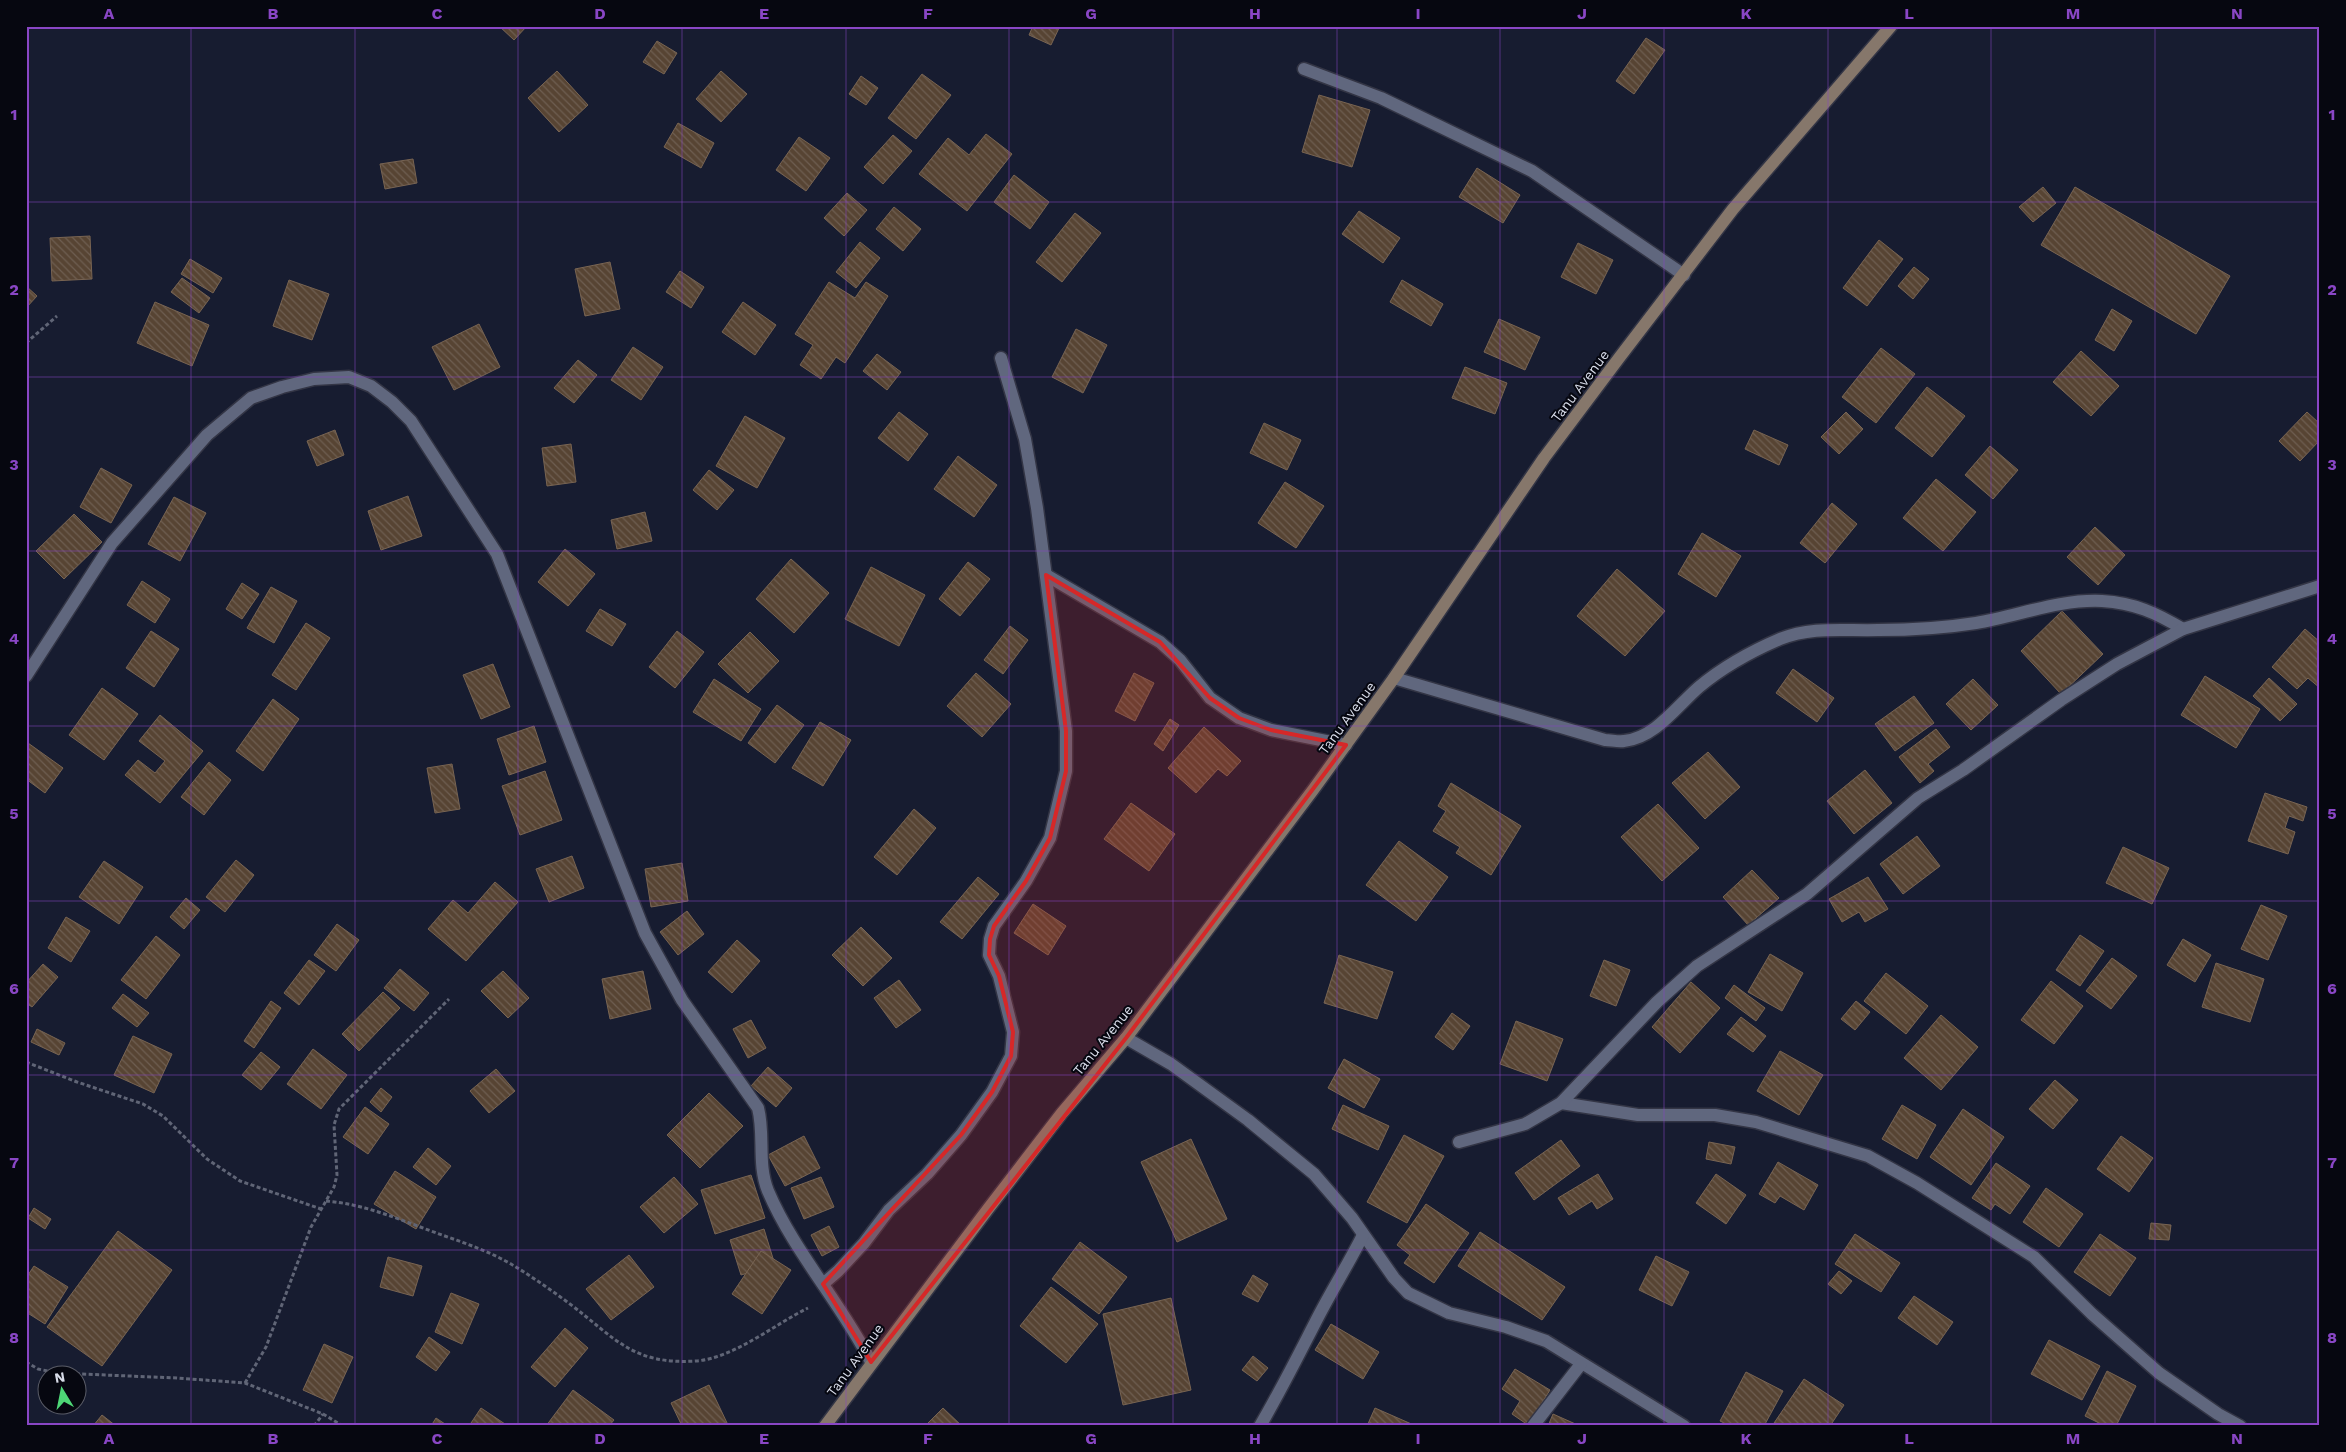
<svg xmlns="http://www.w3.org/2000/svg" width="2346" height="1452" font-family="'Work Sans',sans-serif">
<defs>
<pattern id="building-back-hatch" width="6" height="6" patternUnits="userSpaceOnUse" patternTransform="scale(1.25)"><rect width="6" height="6" fill="#574433"/><path d="M-1 5l2 2M0 0l6 6M5-1l2 2" fill="none" stroke="#6e5e51"/></pattern>
</defs>
<rect width="100%" height="100%" fill="#171c30"/>
<g fill="url(#building-back-hatch)" stroke="#786452">
<path d="M499 26H527L514 40Z"/>
<path d="M1033 26H1060L1051 45 1029 35Z"/>
<path d="M1646 38 1665 50 1634 94 1616 81Z"/>
<path d="M657 41 677 53 664 74 643 62Z"/>
<path d="M557 71 588 105 559 132 528 98Z"/>
<path d="M721 71 747 94 721 122 696 99Z"/>
<path d="M922 74 951 95 916 139 888 118Z"/>
<path d="M861 76 878 88 866 105 849 94Z"/>
<path d="M1319 95 1370 110 1352 167 1302 152Z"/>
<path d="M678 123 714 143 701 168 664 147Z"/>
<path d="M986 134 1012 154 967 211 919 174 948 138 969 155Z"/>
<path d="M893 135 912 151 883 184 864 167Z"/>
<path d="M799 137 830 158 806 191 776 170Z"/>
<path d="M413 159 417 183 385 189 380 164Z"/>
<path d="M1477 168 1520 195 1503 223 1459 197Z"/>
<path d="M1014 175 1049 202 1030 229 994 202Z"/>
<path d="M2043 187 2056 203 2033 222 2019 207Z"/>
<path d="M2075 187 2230 276 2196 334 2041 245Z"/>
<path d="M847 193 867 210 844 236 824 218Z"/>
<path d="M894 207 921 229 903 251 876 229Z"/>
<path d="M1359 211 1400 238 1383 263 1342 234Z"/>
<path d="M1075 213 1101 233 1062 282 1036 262Z"/>
<path d="M90 236 92 279 52 281 50 238Z"/>
<path d="M1879 240 1903 259 1867 306 1843 288Z"/>
<path d="M860 242 880 258 856 288 836 272Z"/>
<path d="M1578 243 1613 260 1596 294 1561 277Z"/>
<path d="M190 259 222 278 213 293 181 274Z"/>
<path d="M610 262 620 309 585 316 575 269Z"/>
<path d="M1914 267 1929 279 1913 299 1898 286Z"/>
<path d="M680 271 704 287 691 308 666 292Z"/>
<path d="M182 278 210 298 199 313 171 292Z"/>
<path d="M289 280 329 294 312 340 273 326Z"/>
<path d="M1402 280 1443 304 1431 326 1390 302Z"/>
<path d="M829 282 855 298 866 282 888 296 845 363 836 357 821 379 800 365 813 345 795 334Z"/>
<path d="M26 286 37 296 26 308Z"/>
<path d="M155 302 209 325 192 366 137 343Z"/>
<path d="M743 302 776 325 755 355 722 332Z"/>
<path d="M2112 309 2132 321 2114 351 2095 340Z"/>
<path d="M1499 319 1540 337 1525 370 1484 352Z"/>
<path d="M479 324 500 367 454 390 432 347Z"/>
<path d="M1076 329 1107 345 1083 393 1052 377Z"/>
<path d="M633 347 663 367 641 400 611 380Z"/>
<path d="M1881 348 1915 374 1876 423 1842 397Z"/>
<path d="M2081 351 2119 386 2091 416 2053 382Z"/>
<path d="M877 354 901 372 887 390 863 371Z"/>
<path d="M578 360 597 375 574 403 554 388Z"/>
<path d="M1465 367 1507 383 1495 414 1452 398Z"/>
<path d="M1927 387 1965 416 1932 457 1895 428Z"/>
<path d="M899 412 928 434 908 461 878 438Z"/>
<path d="M1846 412 1863 429 1839 454 1821 437Z"/>
<path d="M2307 412 2320 424V440L2300 461 2279 441Z"/>
<path d="M745 416 785 438 757 488 716 466Z"/>
<path d="M1264 423 1301 440 1287 470 1250 453Z"/>
<path d="M335 430 344 455 317 466 307 441Z"/>
<path d="M1754 430 1788 445 1779 465 1745 449Z"/>
<path d="M571 444 576 482 547 486 542 448Z"/>
<path d="M1990 446 2018 470 1993 499 1965 475Z"/>
<path d="M958 456 997 485 974 517 934 489Z"/>
<path d="M101 468 132 485 111 523 80 507Z"/>
<path d="M709 470 734 490 717 510 693 490Z"/>
<path d="M1936 479 1976 512 1943 551 1903 518Z"/>
<path d="M1285 482 1324 506 1296 548 1258 523Z"/>
<path d="M408 496 422 536 381 550 368 511Z"/>
<path d="M174 497 206 513 180 561 148 544Z"/>
<path d="M1832 503 1857 524 1825 563 1800 543Z"/>
<path d="M645 512 652 541 617 549 611 520Z"/>
<path d="M74 514 102 542 64 579 36 551Z"/>
<path d="M2095 527 2125 555 2098 585 2067 557Z"/>
<path d="M1702 533 1741 556 1716 597 1678 574Z"/>
<path d="M565 549 595 574 568 606 538 582Z"/>
<path d="M791 559 829 593 794 633 756 599Z"/>
<path d="M968 562 990 579 960 616 939 599Z"/>
<path d="M871 567 925 595 899 646 845 619Z"/>
<path d="M1617 569 1665 611 1625 656 1577 616Z"/>
<path d="M142 581 170 599 155 623 127 605Z"/>
<path d="M242 583 259 594 242 619 226 609Z"/>
<path d="M271 587 297 601 274 643 247 628Z"/>
<path d="M600 609 626 624 612 646 586 631Z"/>
<path d="M2062 611 2103 654 2061 694 2021 651Z"/>
<path d="M306 623 330 638 296 690 272 675Z"/>
<path d="M1010 626 1028 640 1003 674 984 660Z"/>
<path d="M2305 629 2320 642V688L2308 678 2297 689 2272 667Z"/>
<path d="M151 631 179 649 154 687 126 668Z"/>
<path d="M677 631 704 652 675 688 649 667Z"/>
<path d="M750 632 779 661 748 693 718 664Z"/>
<path d="M493 664 510 707 481 719 463 675Z"/>
<path d="M1793 669 1834 698 1817 722 1776 693Z"/>
<path d="M976 673 1011 704 982 737 947 706Z"/>
<path d="M1134 673 1154 683 1135 721 1115 711Z"/>
<path d="M2205 676 2260 709 2236 748 2181 715Z"/>
<path d="M2269 678 2297 704 2280 721 2253 696Z"/>
<path d="M714 679 761 709 741 741 693 712Z"/>
<path d="M1973 679 1998 705 1971 730 1946 704Z"/>
<path d="M102 688 138 714 104 760 69 735Z"/>
<path d="M1914 696 1934 723 1895 751 1875 724Z"/>
<path d="M273 699 299 719 263 771 236 751Z"/>
<path d="M777 705 804 725 775 763 748 743Z"/>
<path d="M160 715 203 751 160 803 125 775 138 760 155 773 165 761 139 741Z"/>
<path d="M1170 719 1179 725 1163 751 1154 744Z"/>
<path d="M820 722 851 740 823 786 792 768Z"/>
<path d="M534 726 546 762 509 775 497 739Z"/>
<path d="M1204 727 1241 761 1227 776 1218 769 1196 793 1168 768Z"/>
<path d="M1936 729 1950 747 1928 764 1934 771 1920 783 1899 757Z"/>
<path d="M28 743 63 768 45 793 26 779Z"/>
<path d="M1708 752 1740 787 1705 819 1672 783Z"/>
<path d="M209 762 231 780 204 815 181 797Z"/>
<path d="M452 764 460 809 435 813 427 768Z"/>
<path d="M1865 770 1892 803 1854 834 1827 801Z"/>
<path d="M545 771 562 820 520 835 502 786Z"/>
<path d="M1451 783 1521 826 1491 875 1456 853 1460 847 1433 831 1446 811 1438 806Z"/>
<path d="M2265 793 2307 807 2303 821 2289 816 2285 828 2295 832 2288 854 2248 841Z"/>
<path d="M1131 803 1175 834 1149 871 1104 839Z"/>
<path d="M1658 804 1699 848 1662 881 1621 837Z"/>
<path d="M914 809 936 828 897 875 874 857Z"/>
<path d="M1917 836 1940 866 1903 894 1880 864Z"/>
<path d="M1399 841 1448 877 1416 921 1366 885Z"/>
<path d="M2123 847 2169 868 2152 904 2106 883Z"/>
<path d="M572 856 584 888 549 902 536 869Z"/>
<path d="M236 860 254 875 225 912 206 897Z"/>
<path d="M104 861 143 887 119 924 79 897Z"/>
<path d="M682 863 688 901 651 907 645 869Z"/>
<path d="M1752 870 1779 898 1748 925 1723 897Z"/>
<path d="M978 877 999 894 962 939 940 922Z"/>
<path d="M1868 877 1888 909 1865 922 1859 912 1842 922 1829 899Z"/>
<path d="M495 882 518 902 466 961 428 929 453 900 468 913Z"/>
<path d="M186 898 200 910 184 929 170 917Z"/>
<path d="M1033 904 1066 926 1048 955 1014 933Z"/>
<path d="M2261 905 2287 916 2268 960 2241 949Z"/>
<path d="M687 911 704 934 678 955 660 932Z"/>
<path d="M66 917 90 931 71 962 48 948Z"/>
<path d="M337 924 359 940 336 971 314 955Z"/>
<path d="M861 927 892 958 863 986 832 955Z"/>
<path d="M2080 935 2104 951 2080 986 2056 970Z"/>
<path d="M156 936 180 955 146 999 121 980Z"/>
<path d="M2183 939 2211 955 2195 982 2167 965Z"/>
<path d="M737 940 760 961 732 993 708 972Z"/>
<path d="M1770 954 1803 973 1782 1011 1748 992Z"/>
<path d="M1339 955 1393 972 1377 1019 1324 1003Z"/>
<path d="M2112 958 2137 976 2111 1009 2086 991Z"/>
<path d="M309 960 325 971 299 1005 284 993Z"/>
<path d="M1604 960 1630 970 1616 1006 1590 996Z"/>
<path d="M2216 963 2264 979 2250 1022 2202 1007Z"/>
<path d="M43 964 58 977 32 1007 26 1003V983Z"/>
<path d="M400 969 429 993 414 1011 384 988Z"/>
<path d="M503 971 529 998 508 1018 481 991Z"/>
<path d="M643 971 651 1009 610 1019 602 979Z"/>
<path d="M1886 973 1928 1006 1906 1034 1864 1001Z"/>
<path d="M899 980 921 1010 896 1028 874 998Z"/>
<path d="M2051 981 2083 1006 2054 1044 2021 1020Z"/>
<path d="M1691 982 1720 1008 1680 1053 1652 1027Z"/>
<path d="M1734 985 1765 1008 1756 1021 1725 998Z"/>
<path d="M383 992 400 1008 359 1051 342 1034Z"/>
<path d="M123 994 149 1013 137 1027 112 1008Z"/>
<path d="M271 1001 281 1008 254 1048 244 1041Z"/>
<path d="M1856 1001 1870 1012 1855 1030 1841 1019Z"/>
<path d="M1452 1013 1470 1026 1453 1050 1435 1037Z"/>
<path d="M1941 1015 1978 1047 1941 1090 1904 1058Z"/>
<path d="M1741 1017 1766 1036 1753 1052 1727 1034Z"/>
<path d="M751 1020 766 1048 748 1058 733 1029Z"/>
<path d="M1516 1021 1563 1039 1547 1081 1500 1064Z"/>
<path d="M37 1029 65 1043 59 1055 31 1042Z"/>
<path d="M133 1036 172 1054 154 1093 114 1075Z"/>
<path d="M313 1049 347 1075 321 1109 287 1084Z"/>
<path d="M1780 1051 1823 1075 1799 1115 1757 1091Z"/>
<path d="M261 1052 280 1067 261 1090 242 1075Z"/>
<path d="M1344 1059 1380 1079 1364 1108 1328 1088Z"/>
<path d="M768 1067 792 1088 776 1107 751 1086Z"/>
<path d="M496 1069 515 1091 489 1113 470 1091Z"/>
<path d="M2055 1080 2078 1100 2053 1129 2029 1109Z"/>
<path d="M381 1088 392 1097 381 1112 370 1102Z"/>
<path d="M709 1093 743 1126 700 1168 667 1135Z"/>
<path d="M1343 1105 1389 1126 1378 1150 1332 1129Z"/>
<path d="M1902 1105 1936 1125 1917 1159 1882 1139Z"/>
<path d="M365 1107 389 1124 368 1154 343 1137Z"/>
<path d="M1963 1109 2004 1137 1971 1185 1930 1157Z"/>
<path d="M1404 1135 1444 1156 1407 1223 1367 1202Z"/>
<path d="M804 1136 820 1168 785 1186 768 1155Z"/>
<path d="M2121 1136 2153 1158 2129 1192 2097 1169Z"/>
<path d="M1191 1139 1227 1219 1177 1242 1141 1162Z"/>
<path d="M1561 1140 1580 1166 1534 1200 1515 1173Z"/>
<path d="M1709 1142 1735 1147 1731 1164 1706 1159Z"/>
<path d="M428 1148 451 1166 436 1185 413 1167Z"/>
<path d="M1778 1162 1818 1185 1804 1210 1780 1196 1775 1203 1759 1194Z"/>
<path d="M1996 1163 2030 1186 2010 1214 1995 1204 1991 1210 1972 1198Z"/>
<path d="M395 1171 436 1197 416 1229 374 1204Z"/>
<path d="M1598 1174 1613 1199 1597 1209 1592 1201 1569 1215 1558 1198Z"/>
<path d="M1716 1174 1746 1195 1726 1224 1696 1203Z"/>
<path d="M751 1175 765 1218 715 1234 701 1190Z"/>
<path d="M674 1177 698 1204 664 1233 640 1207Z"/>
<path d="M821 1177 834 1207 804 1219 791 1188Z"/>
<path d="M2046 1188 2083 1214 2059 1247 2023 1222Z"/>
<path d="M1426 1204 1469 1233 1434 1283 1404 1263 1410 1255 1397 1245Z"/>
<path d="M34 1208 51 1219 45 1229 28 1218Z"/>
<path d="M2151 1223 2171 1225 2169 1240 2149 1239Z"/>
<path d="M829 1226 839 1247 822 1256 811 1235Z"/>
<path d="M764 1229 775 1265 741 1275 730 1240Z"/>
<path d="M118 1231 172 1270 102 1366 47 1327Z"/>
<path d="M1480 1232 1565 1287 1542 1320 1458 1266Z"/>
<path d="M1855 1234 1900 1263 1881 1292 1835 1264Z"/>
<path d="M2100 1234 2136 1258 2110 1296 2074 1272Z"/>
<path d="M1080 1242 1127 1277 1099 1314 1052 1279Z"/>
<path d="M761 1251 791 1270 762 1314 732 1294Z"/>
<path d="M629 1255 654 1287 611 1320 586 1289Z"/>
<path d="M1656 1256 1689 1272 1672 1306 1639 1290Z"/>
<path d="M388 1257 422 1266 413 1296 380 1287Z"/>
<path d="M34 1266 68 1287 45 1324 26 1312V1278Z"/>
<path d="M1839 1271 1852 1281 1841 1294 1828 1284Z"/>
<path d="M1253 1275 1268 1284 1258 1302 1242 1294Z"/>
<path d="M1051 1287 1098 1324 1066 1363 1020 1326Z"/>
<path d="M451 1293 479 1304 462 1344 435 1332Z"/>
<path d="M1914 1296 1953 1322 1937 1345 1898 1318Z"/>
<path d="M1171 1298 1191 1390 1123 1405 1103 1314Z"/>
<path d="M1331 1324 1379 1352 1363 1379 1315 1350Z"/>
<path d="M565 1328 588 1348 555 1387 531 1367Z"/>
<path d="M429 1337 450 1352 436 1371 416 1357Z"/>
<path d="M2049 1340 2100 1366 2082 1400 2031 1374Z"/>
<path d="M324 1344 353 1357 332 1403 303 1390Z"/>
<path d="M1253 1356 1268 1368 1257 1381 1242 1370Z"/>
<path d="M1515 1369 1550 1390 1528 1425 1512 1414 1520 1401 1502 1389Z"/>
<path d="M2107 1371 2136 1386 2116 1426H2105L2085 1416Z"/>
<path d="M1746 1372 1783 1391 1764 1426H1730L1720 1421Z"/>
<path d="M1804 1379 1844 1405 1830 1426H1772Z"/>
<path d="M709 1385 728 1425 682 1426 671 1403Z"/>
<path d="M573 1390 614 1420 609 1426H546Z"/>
<path d="M481 1408 508 1426H469Z"/>
<path d="M943 1408 962 1426H925Z"/>
<path d="M1375 1408 1416 1426H1367Z"/>
<path d="M1553 1414 1580 1426H1548Z"/>
<path d="M102 1415 116 1426H93Z"/>
<path d="M436 1418 448 1426H431Z"/>
</g>
<g fill="none" stroke-linecap="round" stroke-linejoin="round">
<g stroke="#333545" stroke-width="15">
<g id="street">
<path d="M1304 69 1381 98 1532 171 1684 275"/>
<path d="M1046 575 1160 642 1180 660 1210 698 1239 718 1271 730 1346 745"/>
<path d="M26 676 112 543 207 435 251 398 282 387 314 379 349 377 371 386 392 402 411 421 497 554 645 933 682 1000 758 1108C765 1135 757 1164 768 1191 794 1252 841 1303 871 1362"/>
<path d="M1394 678 1605 740C1611 740 1618 742 1624 741 1655 738 1677 706 1699 687 1723 667 1752 651 1780 639 1812 626 1844 631 1878 630 1910 630 1944 628 1976 623 2018 616 2059 599 2102 601 2135 603 2156 613 2183 629"/>
<path d="M1126 1038 1171 1064 1248 1120 1314 1174 1352 1218 1394 1278 1408 1293 1449 1313 1506 1327 1546 1341 1684 1426"/>
<path d="M1561 1103 1638 1115H1715L1756 1122 1868 1156 1917 1183 2034 1257 2092 1314 2159 1373 2218 1414 2240 1426"/>
<path d="M1459 1142 1525 1124 1561 1103 1657 1002 1697 966 1807 894 1918 798 1963 770 2061 700 2117 664 2183 629 2320 586"/>
<path d="M823 1284 838 1271 864 1243 889 1210 927 1174 961 1135 992 1092 1011 1056 1013 1032 999 976 989 955 990 939 994 926 1026 881 1050 838 1066 771V731L1037 508 1025 439 1001 358"/>
<path d="M1260 1426C1280 1392 1297 1358 1315 1323 1330 1293 1348 1265 1363 1235"/>
<path d="M1533 1426 1581 1364"/>
</g>
</g>
<g stroke="#333545" stroke-width="15">
<path id="secondary" d="M825 1426 988 1209 1062 1113 1126 1038 1313 790 1394 678 1544 458 1619 358 1733 209 1891 26"/>
</g>
<g stroke="#606576" stroke-width="3" stroke-dasharray="4 2.5" stroke-linecap="butt">
<path d="M26 343 57 316"/>
<path d="M26 1062 77 1082 143 1104 163 1116 207 1159 240 1181 321 1209"/>
<path d="M326 1201C363 1204 396 1218 431 1231 458 1241 485 1249 511 1264 531 1276 551 1290 570 1304 616 1339 633 1365 696 1361 734 1358 775 1324 808 1308"/>
<path d="M26 1362 38 1369 57 1373 177 1378 245 1383 323 1414 343 1426"/>
<path d="M245 1383 266 1347 311 1227 334 1187 337 1175 334 1125 339 1109 449 999"/>
<path d="M314 1426 323 1414"/>
</g>
<use href="#street" stroke="#60677e" stroke-width="12"/>
<use href="#secondary" stroke="#86776b" stroke-width="12"/>
</g>
<path fill="#d62828" fill-opacity="0.2" stroke="#d62828" stroke-width="4" stroke-linejoin="round" d="M1046 575 1160 642 1210 698 1239 718 1271 730 1346 745 1126 1038 871 1362 823 1284 961 1135 992 1092 1011 1056 1013 1032 999 976 989 955 990 939 994 926 1026 881 1050 838 1066 771V731Z"/>
<path fill="none" stroke="#8946c5" stroke-width="1" stroke-opacity="0.55" d="M191 26V1426M355 26V1426M518 26V1426M682 26V1426M846 26V1426M1009 26V1426M1173 26V1426M1337 26V1426M1500 26V1426M1664 26V1426M1828 26V1426M1991 26V1426M2155 26V1426M26 202H2320M26 377H2320M26 551H2320M26 726H2320M26 901H2320M26 1075H2320M26 1250H2320"/>
<g text-anchor="middle" dominant-baseline="central" stroke-width="4" stroke-linejoin="round" paint-order="stroke">
<g font-size="14" fill="#d8dce9" stroke="#060710">
<text transform="translate(1580 386) rotate(-53)">Tanu Avenue</text>
<text transform="translate(1347 718) rotate(-54)">Tanu Avenue</text>
<text transform="translate(1103 1040) rotate(-51)">Tanu Avenue</text>
<text transform="translate(855 1360) rotate(-54)">Tanu Avenue</text>
</g>
</g>
<rect width="2346" height="1452" fill="none" stroke="#060710" stroke-width="55"/>
<g transform="translate(62 1390) rotate(350)"><circle r="24" fill="#060710" stroke="#5a5c67"/>
<path d="M0-4L9 19L0 12L-9 19Z" fill="#4dd676"/>
<text y="-8" font-size="14" font-weight="bold" text-anchor="middle" fill="#d8dce9">N</text>
</g>
<rect x="28" y="28" width="2290" height="1396" fill="none" stroke="#8946c5" stroke-width="2"/>
<g font-size="16" text-anchor="middle" font-weight="bold" fill="#8946c5">
<text x="109" y="19">A</text>
<text x="273" y="19">B</text>
<text x="437" y="19">C</text>
<text x="600" y="19">D</text>
<text x="764" y="19">E</text>
<text x="928" y="19">F</text>
<text x="1091" y="19">G</text>
<text x="1255" y="19">H</text>
<text x="1418" y="19">I</text>
<text x="1582" y="19">J</text>
<text x="1746" y="19">K</text>
<text x="1909" y="19">L</text>
<text x="2073" y="19">M</text>
<text x="2237" y="19">N</text>
<text x="14" y="120">1</text>
<text x="2332" y="120">1</text>
<text x="14" y="295">2</text>
<text x="2332" y="295">2</text>
<text x="14" y="470">3</text>
<text x="2332" y="470">3</text>
<text x="14" y="644">4</text>
<text x="2332" y="644">4</text>
<text x="14" y="819">5</text>
<text x="2332" y="819">5</text>
<text x="14" y="994">6</text>
<text x="2332" y="994">6</text>
<text x="14" y="1168">7</text>
<text x="2332" y="1168">7</text>
<text x="14" y="1343">8</text>
<text x="2332" y="1343">8</text>
<text x="109" y="1444">A</text>
<text x="273" y="1444">B</text>
<text x="437" y="1444">C</text>
<text x="600" y="1444">D</text>
<text x="764" y="1444">E</text>
<text x="928" y="1444">F</text>
<text x="1091" y="1444">G</text>
<text x="1255" y="1444">H</text>
<text x="1418" y="1444">I</text>
<text x="1582" y="1444">J</text>
<text x="1746" y="1444">K</text>
<text x="1909" y="1444">L</text>
<text x="2073" y="1444">M</text>
<text x="2237" y="1444">N</text>
</g>
</svg>
